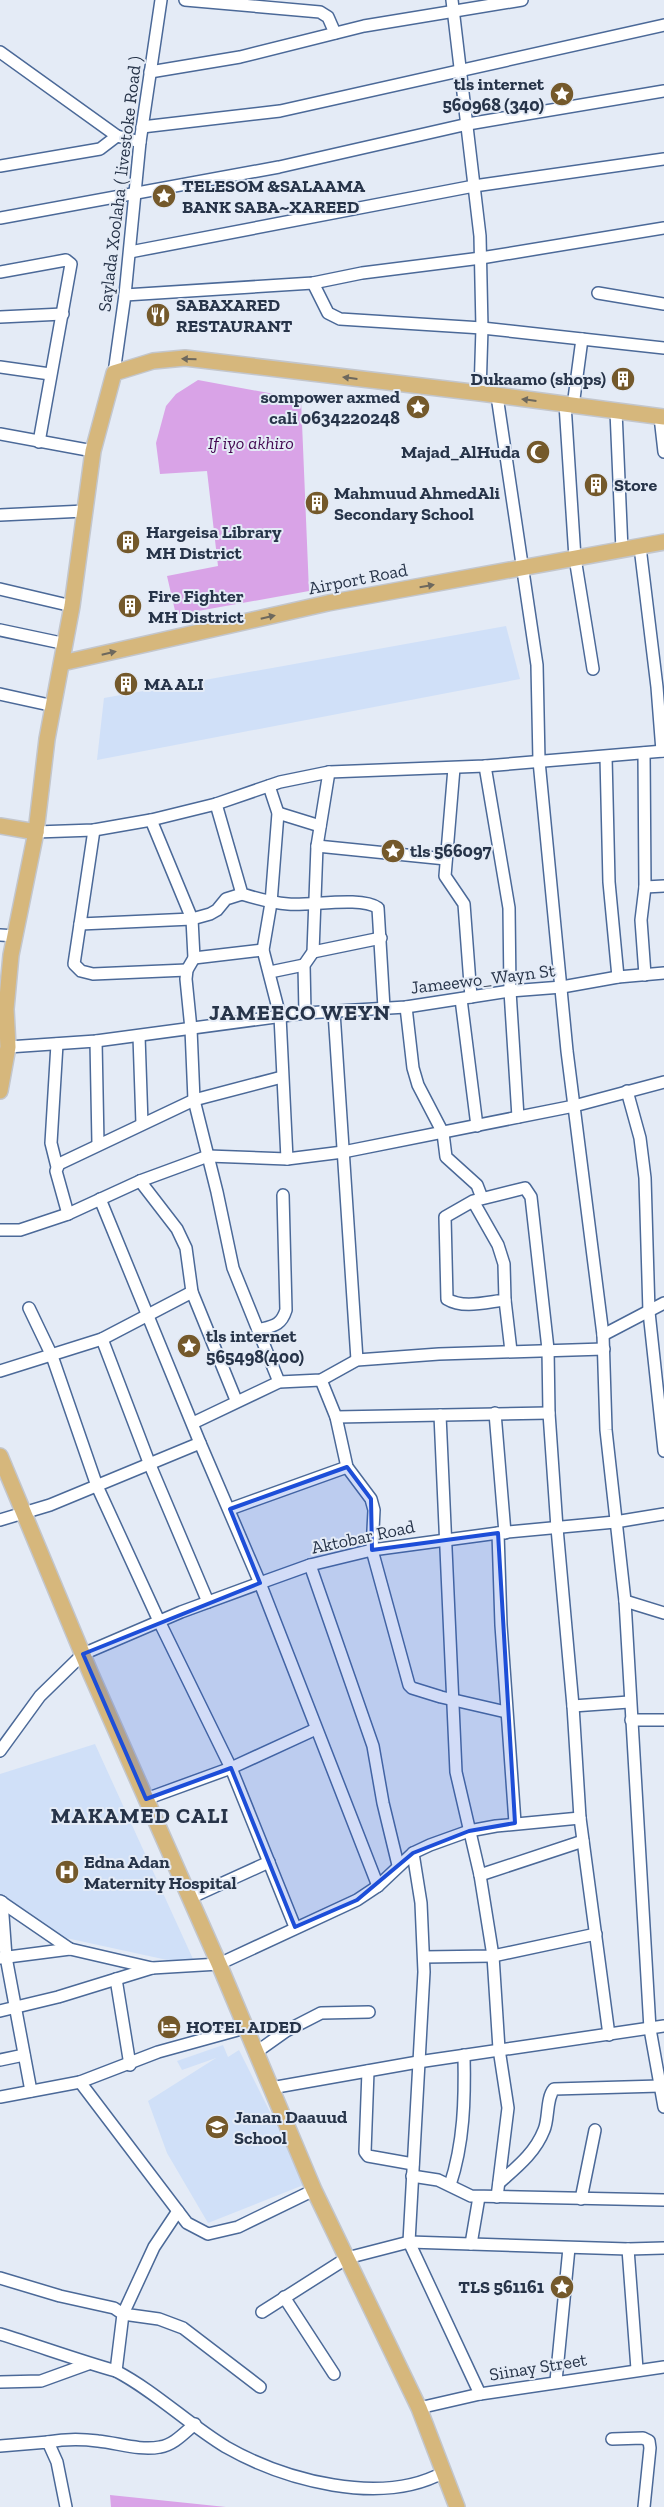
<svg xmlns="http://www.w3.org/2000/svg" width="664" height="2507" font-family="'Zilla Slab',serif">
<rect width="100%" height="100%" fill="#e4ebf6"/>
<g fill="#d0e0f8">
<path d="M506 626 520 679 97 760 104 698Z"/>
<path d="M95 1744 193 1959 181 1963 66 1938 29 1916 30 1913 0 1894V1774Z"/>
<path d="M223 2045 228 2057 239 2050 306 2184 208 2223 167 2153 148 2101 216 2058 182 2070 177 2061Z"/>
</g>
<g fill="#d9a3e7">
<path d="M198 380 301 399 309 591 176 615 167 576 218 566 207 471 160 474 156 443 166 406 176 394Z"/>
<path d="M110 2495 226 2507H111Z"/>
</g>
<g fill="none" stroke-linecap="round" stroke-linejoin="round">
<g stroke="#4b6998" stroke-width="14">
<g id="minor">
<path d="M185 0 320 12 328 17 335 33"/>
<path d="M452 0 480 236 482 328 480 393"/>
<path d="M0 52 117 136 140 142"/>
<path d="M150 72 240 57 364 26 522 0"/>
<path d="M142 127 280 111 664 25"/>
<path d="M0 166 100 149 117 136"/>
<path d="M0 218 279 167 468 124 664 91"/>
<path d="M130 252 474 186 664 159"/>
<path d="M0 272 66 260 71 264 39 442"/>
<path d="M313 283 328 313 340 319 482 328 664 348"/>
<path d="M598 293 664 304"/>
<path d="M125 295 313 283 362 273 481 258 664 228"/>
<path d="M0 317 63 314"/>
<path d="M0 367 50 374"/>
<path d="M114 373 125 295 140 142 161 0"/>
<path d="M497 396 537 665 539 761 567 1051 603 1335 606 1430 625 1601 650 2029 664 2107"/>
<path d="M565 404 575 558 593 669"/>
<path d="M573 406 582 339"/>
<path d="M616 411 622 550"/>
<path d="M660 417 664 452"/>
<path d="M0 434 93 451"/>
<path d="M0 515 85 511"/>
<path d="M640 547 657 687 662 751"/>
<path d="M0 589 72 606"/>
<path d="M0 630 66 644"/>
<path d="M0 694 54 706"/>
<path d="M644 753 645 887 641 920 645 975"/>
<path d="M606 757 609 882 618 977"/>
<path d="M485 766 509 908 510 991 518 1117"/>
<path d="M454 768 445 876 464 904 471 997"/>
<path d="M269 786 278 813 271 903 263 950 280 1016 287 1159"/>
<path d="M216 804 242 894C258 899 272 903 288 904 311 906 361 896 378 908L384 1008"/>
<path d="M278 813 320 826"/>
<path d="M151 820 192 919 194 958 187 970 186 979 191 1029 194 1100 217 1192 233 1268 279 1382"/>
<path d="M94 830 80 924 192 919 210 914 217 910 226 899 242 894"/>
<path d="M36 832 94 830 151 820 216 804 280 782 329 772 485 766 664 751"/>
<path d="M317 846 446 859"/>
<path d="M645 887 664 886"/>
<path d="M80 924 74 964 81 971 93 974 187 970"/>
<path d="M0 935 16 936"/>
<path d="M313 952 381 938"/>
<path d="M194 958 263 950"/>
<path d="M270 972 304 965"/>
<path d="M461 999 477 1126"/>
<path d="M406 1007 413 1068 418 1085 443 1133 446 1157 477 1185 482 1198"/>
<path d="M334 1012 357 1360"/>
<path d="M305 1013 304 965 313 952 317 846 329 772"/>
<path d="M139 1036 142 1124"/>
<path d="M96 1041 98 1144"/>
<path d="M8 1047 96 1041 305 1013 406 1007 510 991 562 987 618 977 664 973"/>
<path d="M627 1091 640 1138 645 1178 649 1312 664 1451"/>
<path d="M57 1167 51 1143 57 1044"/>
<path d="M140 1181 177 1229 186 1248 192 1292 236 1400"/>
<path d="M100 1199 200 1443 260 1583 378 1886"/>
<path d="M473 1201 498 1245 504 1264 505 1300C487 1302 463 1309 447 1299L445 1217 473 1201 525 1188 531 1197 548 1349 549 1413 557 1528 573 1706 580 1818 609 2035"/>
<path d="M68 1214 56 1171 59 1164 194 1100 282 1077"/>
<path d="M0 1230H20L68 1214 140 1181 208 1156 287 1159 343 1152 574 1106 664 1082"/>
<path d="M505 1300 511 1351"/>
<path d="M29 1308 52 1356 97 1486 159 1621 231 1768 295 1927"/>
<path d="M258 1330C273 1326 281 1326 286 1310L283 1195"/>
<path d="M603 1335 664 1303"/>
<path d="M102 1339 150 1465 208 1602"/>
<path d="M0 1371 102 1339 192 1292"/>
<path d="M321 1380 336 1417 347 1467 371 1499 374 1510 372 1550 409 1685 412 1688 441 1697 506 1712"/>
<path d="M495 1413 505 1533"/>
<path d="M440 1415 456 1772 480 1875 493 1956 499 2049 508 2108 497 2197"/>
<path d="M336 1417 549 1413"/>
<path d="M193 1423 279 1382 321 1380 357 1360 439 1354 604 1349"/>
<path d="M230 1509 347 1467"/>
<path d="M0 1520 50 1505 200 1443"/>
<path d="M498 1533 501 1625 515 1823"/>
<path d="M310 1565 373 1746 383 1803 398 1865"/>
<path d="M625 1601 664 1613"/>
<path d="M573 1706 629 1702"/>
<path d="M631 1720H664"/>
<path d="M0 1751 40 1696 83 1654 181 1612 260 1583 310 1565 372 1550 498 1533 615 1522 664 1514"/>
<path d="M146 1799 231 1768 316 1729"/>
<path d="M413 1853 421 1903 424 1972 409 2242 480 2394"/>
<path d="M480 1875 583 1841"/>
<path d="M190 1898 269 1862"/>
<path d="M0 1901 70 1949"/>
<path d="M2 1902 6 1957 31 2091"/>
<path d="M424 1957 493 1956 596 1934"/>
<path d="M0 1958 70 1949 152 1968"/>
<path d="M116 1979 130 2065"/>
<path d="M0 2011 58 1997 152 1968 219 1964 357 1900 378 1886 413 1853 430 1845 469 1831 496 1826 580 1818"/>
<path d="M255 2053 286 2031 321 2013 369 2012"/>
<path d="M0 2060 24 2055"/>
<path d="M368 2071 365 2152 368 2156 413 2164"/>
<path d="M80 2082 187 2223 208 2234 238 2227 314 2190"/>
<path d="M271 2088 418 2062 664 2026"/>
<path d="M0 2097 80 2082 158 2052 245 2028"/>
<path d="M412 2176 438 2180 471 2196 664 2200"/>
<path d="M499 2183C517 2167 535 2153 544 2130 549 2119 546 2098 554 2089L660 2086"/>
<path d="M450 2185C464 2143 465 2099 464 2055"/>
<path d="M581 2199 595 2130"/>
<path d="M178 2211 154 2247 123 2314 159 2319 183 2328 260 2387"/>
<path d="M471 2244 479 2197"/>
<path d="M628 2249 637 2369"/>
<path d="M0 2278 60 2296 114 2308 123 2314 116 2371C156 2392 188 2424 226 2447 284 2480 381 2507 444 2472"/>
<path d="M284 2297 334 2374"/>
<path d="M262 2312 347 2258 409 2242 628 2249 664 2248"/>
<path d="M0 2334C39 2346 77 2360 116 2371"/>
<path d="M556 2381 569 2248"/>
<path d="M0 2382 41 2381 88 2364"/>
<path d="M419 2408 480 2394 664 2367"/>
<path d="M612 2439 643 2438 649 2441 650 2448 644 2507"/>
<path d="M48 2442C64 2439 82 2439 98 2441 118 2443 140 2451 160 2447 174 2445 185 2432 195 2424"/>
<path d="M0 2446 48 2442 57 2462 66 2507"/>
</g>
</g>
<g stroke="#c3c6cc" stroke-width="18">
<g id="major">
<path d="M62 663 328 603 664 542"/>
<path d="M0 826 36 832"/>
<path d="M0 1091 8 1047 6 1009 11 955 36 832 47 739 72 606 93 451 114 373 153 361 185 358 480 393 664 417"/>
<path d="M0 1456 90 1672 219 1964 314 2190 419 2408 457 2507"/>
</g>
</g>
<use href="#minor" stroke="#fff" stroke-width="11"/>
<use href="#major" stroke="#d6b77c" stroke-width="15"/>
</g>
<defs><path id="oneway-solid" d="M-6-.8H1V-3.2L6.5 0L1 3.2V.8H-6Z" transform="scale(1.25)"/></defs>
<g fill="#6d685d">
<use href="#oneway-solid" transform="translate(189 359) rotate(-178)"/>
<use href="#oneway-solid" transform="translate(350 378) rotate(-173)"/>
<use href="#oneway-solid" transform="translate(529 400) rotate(-173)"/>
<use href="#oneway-solid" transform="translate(427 586) rotate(-10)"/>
<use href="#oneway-solid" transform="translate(268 617) rotate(-13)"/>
<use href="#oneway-solid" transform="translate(109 653) rotate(-13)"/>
</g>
<path fill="#1d4ed8" fill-opacity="0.2" stroke="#1d4ed8" stroke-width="4" stroke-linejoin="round" d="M347 1467 371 1499 372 1550 498 1533 515 1823 469 1831 413 1853 357 1900 295 1927 231 1768 146 1799 83 1654 260 1583 230 1509Z"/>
<defs>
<g id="sight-disc" transform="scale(1.25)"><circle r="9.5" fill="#74592b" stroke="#e4ebf6"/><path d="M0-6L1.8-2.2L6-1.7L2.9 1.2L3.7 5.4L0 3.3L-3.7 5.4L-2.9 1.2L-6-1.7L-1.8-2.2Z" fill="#fff"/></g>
<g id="restaurant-disc" transform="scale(1.25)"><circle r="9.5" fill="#74592b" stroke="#e4ebf6"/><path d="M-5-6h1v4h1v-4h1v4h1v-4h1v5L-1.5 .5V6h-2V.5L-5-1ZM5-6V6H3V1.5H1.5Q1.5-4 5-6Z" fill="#fff"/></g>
<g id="building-disc" transform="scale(1.25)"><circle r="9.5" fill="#74592b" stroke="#e4ebf6"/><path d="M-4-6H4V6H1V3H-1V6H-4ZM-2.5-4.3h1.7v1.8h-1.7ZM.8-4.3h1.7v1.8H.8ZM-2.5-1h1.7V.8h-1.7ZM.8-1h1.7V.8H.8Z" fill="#fff"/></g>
<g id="mosque-disc" transform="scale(1.25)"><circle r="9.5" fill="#74592b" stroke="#e4ebf6"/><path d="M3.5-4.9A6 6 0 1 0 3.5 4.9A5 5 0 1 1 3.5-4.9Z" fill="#fff"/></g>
<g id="hospital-disc" transform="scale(1.25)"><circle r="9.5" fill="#74592b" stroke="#e4ebf6"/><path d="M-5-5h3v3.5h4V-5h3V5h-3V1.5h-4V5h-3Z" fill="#fff"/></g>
<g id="hotel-disc" transform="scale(1.25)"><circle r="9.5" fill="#74592b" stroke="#e4ebf6"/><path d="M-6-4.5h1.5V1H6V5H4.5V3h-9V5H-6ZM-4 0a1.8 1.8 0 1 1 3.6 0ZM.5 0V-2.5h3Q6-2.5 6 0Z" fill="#fff"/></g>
<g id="school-disc" transform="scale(1.25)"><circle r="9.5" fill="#74592b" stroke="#e4ebf6"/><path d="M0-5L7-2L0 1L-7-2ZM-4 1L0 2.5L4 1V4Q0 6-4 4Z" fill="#fff"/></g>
</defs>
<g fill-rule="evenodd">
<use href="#sight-disc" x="562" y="94"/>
<use href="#sight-disc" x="164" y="196"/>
<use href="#restaurant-disc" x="158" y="315"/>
<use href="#building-disc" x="623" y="379"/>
<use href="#sight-disc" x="418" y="407"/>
<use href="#mosque-disc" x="538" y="452"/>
<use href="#building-disc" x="596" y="485"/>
<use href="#building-disc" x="317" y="503"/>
<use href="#building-disc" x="128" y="542"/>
<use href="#building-disc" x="130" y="606"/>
<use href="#building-disc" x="126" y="684"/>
<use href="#sight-disc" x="393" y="851"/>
<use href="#sight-disc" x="189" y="1346"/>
<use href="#hospital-disc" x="67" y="1872"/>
<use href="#hotel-disc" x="169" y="2027"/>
<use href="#school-disc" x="217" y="2127"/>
<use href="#sight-disc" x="562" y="2287"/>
</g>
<g text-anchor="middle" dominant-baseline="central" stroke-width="4" stroke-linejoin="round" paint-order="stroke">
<g font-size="18" font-weight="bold" fill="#273449" stroke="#e4ebf6" text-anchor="start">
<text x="544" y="84" text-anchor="end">tls internet<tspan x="544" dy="21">560968 (340)</tspan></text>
<text x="182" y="186">TELESOM &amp;SALAAMA<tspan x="182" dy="21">BANK SABA~XAREED</tspan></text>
<text x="176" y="305">SABAXARED<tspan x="176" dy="21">RESTAURANT</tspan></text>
<text x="606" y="379" text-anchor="end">Dukaamo (shops)</text>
<text x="400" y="397" text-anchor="end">sompower axmed<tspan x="400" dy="21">cali 0634220248</tspan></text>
<text x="520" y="452" text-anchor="end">Majad_AlHuda</text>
<text x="614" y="485">Store</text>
<text x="334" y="493">Mahmuud AhmedAli<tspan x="334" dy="21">Secondary School</tspan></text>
<text x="146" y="532">Hargeisa Library<tspan x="146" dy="21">MH District</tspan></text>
<text x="148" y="596">Fire Fighter<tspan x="148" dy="21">MH District</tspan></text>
<text x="144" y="684">MA ALI</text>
<text x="410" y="851">tls 566097</text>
<text x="206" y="1336">tls internet<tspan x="206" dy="21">565498(400)</tspan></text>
<text x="84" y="1862">Edna Adan<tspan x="84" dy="21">Maternity Hospital</tspan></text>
<text x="186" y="2027">HOTEL AIDED</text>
<text x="234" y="2117">Janan Daauud<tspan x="234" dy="21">School</tspan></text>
<text x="544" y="2287" text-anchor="end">TLS 561161</text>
</g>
<g font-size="18" fill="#273449" stroke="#e4ebf6">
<text transform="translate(120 184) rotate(-83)">Saylada Xoolaha ( livestoke Road )</text>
<text transform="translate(358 579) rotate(-11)">Airport Road</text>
<text transform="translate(483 979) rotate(-7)">Jameewo_Wayn St</text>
<text transform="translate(363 1537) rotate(-12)">Aktobar Road</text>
<text transform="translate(538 2367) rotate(-9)">Siinay Street</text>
</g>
<g font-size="18" font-style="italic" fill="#440952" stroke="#e4ebf6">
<text x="251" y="443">If iyo akhiro</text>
</g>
<g font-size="22" font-weight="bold" letter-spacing="1" fill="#273449" stroke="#e4ebf6">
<text x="300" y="1012">JAMEECO WEYN</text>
<text x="140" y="1815">MAKAMED CALI</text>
</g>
</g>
</svg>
